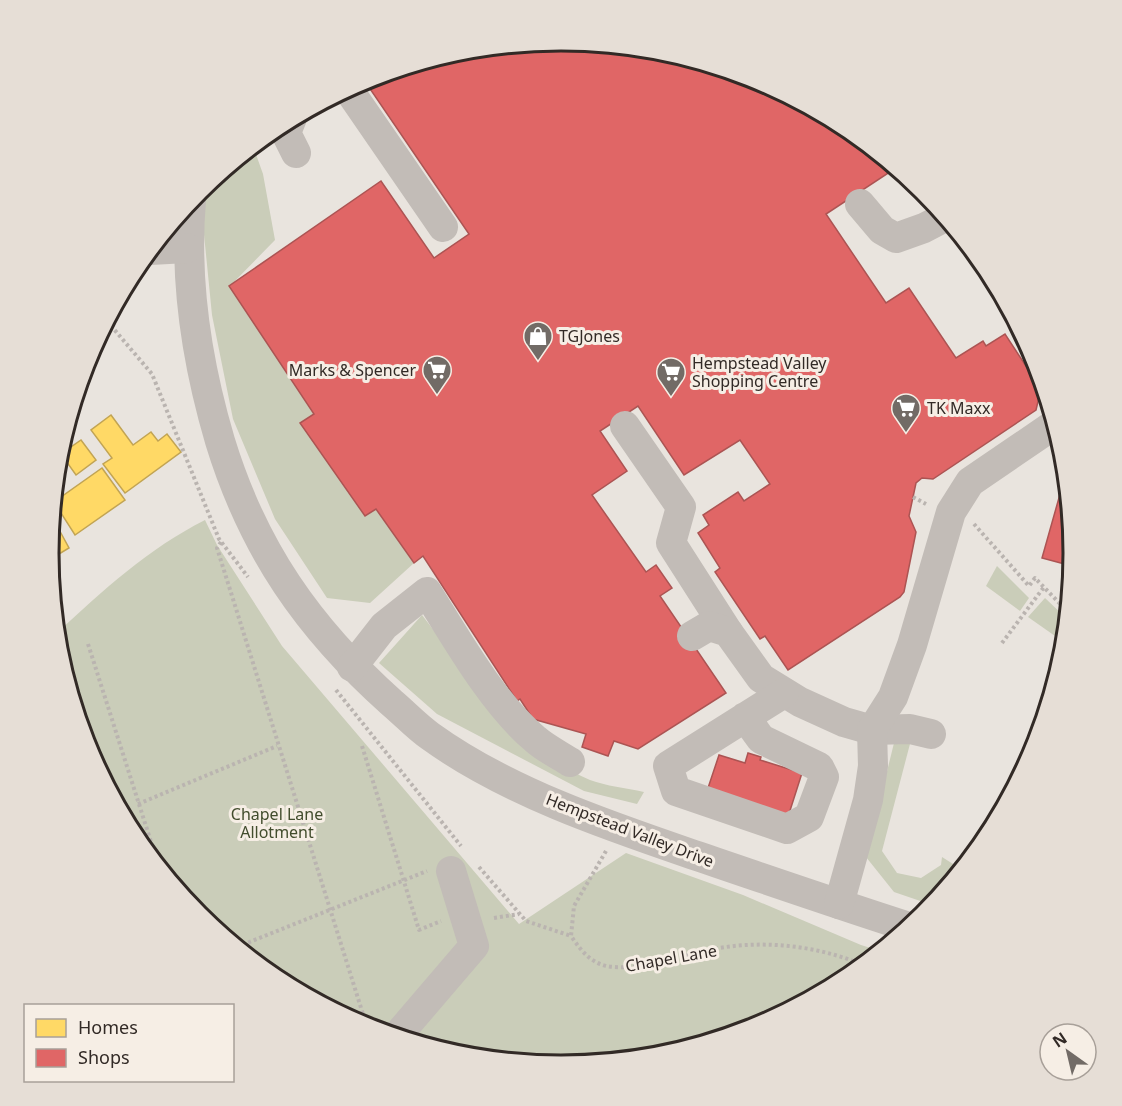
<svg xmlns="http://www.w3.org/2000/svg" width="1122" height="1106" font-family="'Noto Sans',sans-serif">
<rect width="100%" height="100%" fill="#e9e4de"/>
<g fill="#cacdb9">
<path d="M253 146 263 174 275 240 230 286 314 414 301 423 376 509 414 563 370 603 327 598 275 519 233 419 212 315 200 194 202 188Z"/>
<path d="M205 520 217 545 282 646 519 924 626 853 743 895 861 945 880 951 845 979 757 1027 661 1056 561 1065 461 1056 365 1026 276 979 198 915 135 837 87 749 58 653 56 634C103 590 148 549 205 520Z"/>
<path d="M997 566 1029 598 1020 611 986 586Z"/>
<path d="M1045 598 1067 619 1065 643 1028 617Z"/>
<path d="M422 615C470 677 515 748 590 780 606 786 626 788 644 792L637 804 584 791 437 714 379 663Z"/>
<path d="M911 740 882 851 897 873 921 878 941 865 942 857 961 869 932 905 894 892 866 857 894 743Z"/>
</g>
<g fill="#ffd966" stroke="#c2a453" stroke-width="1.5">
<path d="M111 415 133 445 151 432 158 441 167 434 181 452 125 493 103 464 112 458 91 430Z"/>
<path d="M81 440 96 460 76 475 61 454Z"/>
<path d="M102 468 125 500 75 535 54 502Z"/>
<path d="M56 524 69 548 49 560 51 527Z"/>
</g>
<g fill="#e06666" stroke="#ac5453" stroke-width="1.5">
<path d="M561 40 661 50 757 80 846 127 896 168 826 214 886 303 909 288 956 358 983 341 986 346 1005 334 1041 389 1036 410 933 479 922 478 916 483 909 516 916 532 904 592 900 597 788 670 765 636 760 639 715 572 720 568 698 533 709 525 703 515 738 492 744 501 770 484 740 440 684 475 638 406 600 431 627 471 592 495 646 572 656 565 672 588 660 596 726 693 638 749 614 741 608 756 582 747 586 734 533 719 520 699 517 701 423 556 414 563 376 509 365 516 300 423 314 414 229 286 381 181 434 258 469 234 364 80 461 50Z"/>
<path d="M1066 473 1073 553 1072 566 1042 558Z"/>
<path d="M748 753 761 757 760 760 802 773 787 820 706 794 719 755 745 763Z"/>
</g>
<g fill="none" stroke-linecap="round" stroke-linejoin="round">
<g stroke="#bab4b0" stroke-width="4" stroke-dasharray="3 3" stroke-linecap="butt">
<path d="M107 321 152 374 219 539 248 577"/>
<path d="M913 497 926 504"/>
<path d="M974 524 1029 586 1035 578 1068 612"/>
<path d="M221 542 217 548 367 1027"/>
<path d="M1002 643 1044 587"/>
<path d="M88 644 159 867"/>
<path d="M336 690 461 846"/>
<path d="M362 746 419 930 441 921"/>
<path d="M138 804 277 746"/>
<path d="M606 851 574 906 571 936C582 952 593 966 614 967 645 969 675 957 704 951 756 939 814 944 863 965"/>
<path d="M479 867 526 921 571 936"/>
<path d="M494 918 519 914"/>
<path d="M237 947 427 871"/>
</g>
<g stroke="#c2bcb7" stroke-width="30">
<path d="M348 89 443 227"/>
<path d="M292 118 286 133 296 153"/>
<path d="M191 200C184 282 197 363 220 441 253 549 308 628 392 703 405 714 417 727 430 736 506 791 606 825 694 855 765 879 837 904 909 927"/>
<path d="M860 204 882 230 896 238 924 228 945 217"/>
<path d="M150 250 187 248"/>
<path d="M625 426 681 507 671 543 728 632"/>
<path d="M692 636 709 626 728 632 761 678 800 702 844 722 872 730 910 729 931 734"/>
<path d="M352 667 384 626 427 592C456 638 493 704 535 739 545 748 559 755 570 762"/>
<path d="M745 717 761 739 819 767 824 777 809 817 787 829 676 791 668 766 784 693"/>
<path d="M839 904 868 800 873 766 872 730 893 697 912 645 951 512 970 482 1055 424"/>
<path d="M397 1036 474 946 451 871"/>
</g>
</g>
<defs>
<g id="shop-pin" transform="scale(1.5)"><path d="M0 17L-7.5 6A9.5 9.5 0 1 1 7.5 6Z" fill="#726b66" stroke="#f6eee5"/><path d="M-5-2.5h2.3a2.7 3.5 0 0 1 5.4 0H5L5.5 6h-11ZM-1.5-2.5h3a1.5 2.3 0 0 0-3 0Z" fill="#fff"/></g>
<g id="supermarket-pin" transform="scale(1.5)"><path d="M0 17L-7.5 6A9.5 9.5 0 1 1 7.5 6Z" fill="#726b66" stroke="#f6eee5"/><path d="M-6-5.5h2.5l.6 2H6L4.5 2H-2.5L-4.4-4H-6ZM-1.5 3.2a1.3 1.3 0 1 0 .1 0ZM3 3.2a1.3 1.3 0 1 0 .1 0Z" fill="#fff"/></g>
</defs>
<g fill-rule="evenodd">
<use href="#shop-pin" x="538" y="336"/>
<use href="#supermarket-pin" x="437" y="370"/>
<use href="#supermarket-pin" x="671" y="372"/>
<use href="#supermarket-pin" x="906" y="408"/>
</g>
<g text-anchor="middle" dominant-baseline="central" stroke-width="6" stroke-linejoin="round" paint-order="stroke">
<g font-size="16" fill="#322a26" stroke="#f6eee5" text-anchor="start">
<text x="559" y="336">TGJones</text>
<text x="692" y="363">Hempstead Valley<tspan x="692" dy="18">Shopping Centre</tspan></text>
<text x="416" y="370" text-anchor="end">Marks &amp; Spencer</text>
<text x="927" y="408">TK Maxx</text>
</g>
<g font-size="16" fill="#424d2d" stroke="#f6eee5">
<text x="277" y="814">Chapel Lane<tspan x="277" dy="18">Allotment</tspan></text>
</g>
<g font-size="16" fill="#322a26" stroke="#f6eee5">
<text transform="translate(630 830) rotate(21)">Hempstead Valley Drive</text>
<text transform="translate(671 958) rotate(-10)">Chapel Lane</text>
</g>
</g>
<path d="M0 0H1122V1106H0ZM59 553a502 502 0 1 1 1004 0a502 502 0 1 1-1004 0Z" fill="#e6ded6" fill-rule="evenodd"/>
<path fill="none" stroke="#322a26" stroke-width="3" d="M59 553a502 502 0 1 1 1004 0a502 502 0 1 1-1004 0Z"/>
<rect x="24" y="1004" width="210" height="78" fill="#f6eee5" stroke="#a8a099" stroke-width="1.5"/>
<rect x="36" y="1019" width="30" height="18" fill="#ffd966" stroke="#a8a099" stroke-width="1.5"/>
<text x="78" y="1034" font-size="18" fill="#322a26">Homes</text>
<rect x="36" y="1049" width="30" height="18" fill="#e06666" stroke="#a8a099" stroke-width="1.5"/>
<text x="78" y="1064" font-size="18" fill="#322a26">Shops</text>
<g transform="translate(1068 1052) rotate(326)"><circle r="28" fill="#f6eee5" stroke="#a8a099" stroke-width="1.5"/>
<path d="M0-4.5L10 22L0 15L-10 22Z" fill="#726b66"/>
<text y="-9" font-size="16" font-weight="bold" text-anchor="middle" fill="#322a26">N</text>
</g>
</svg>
